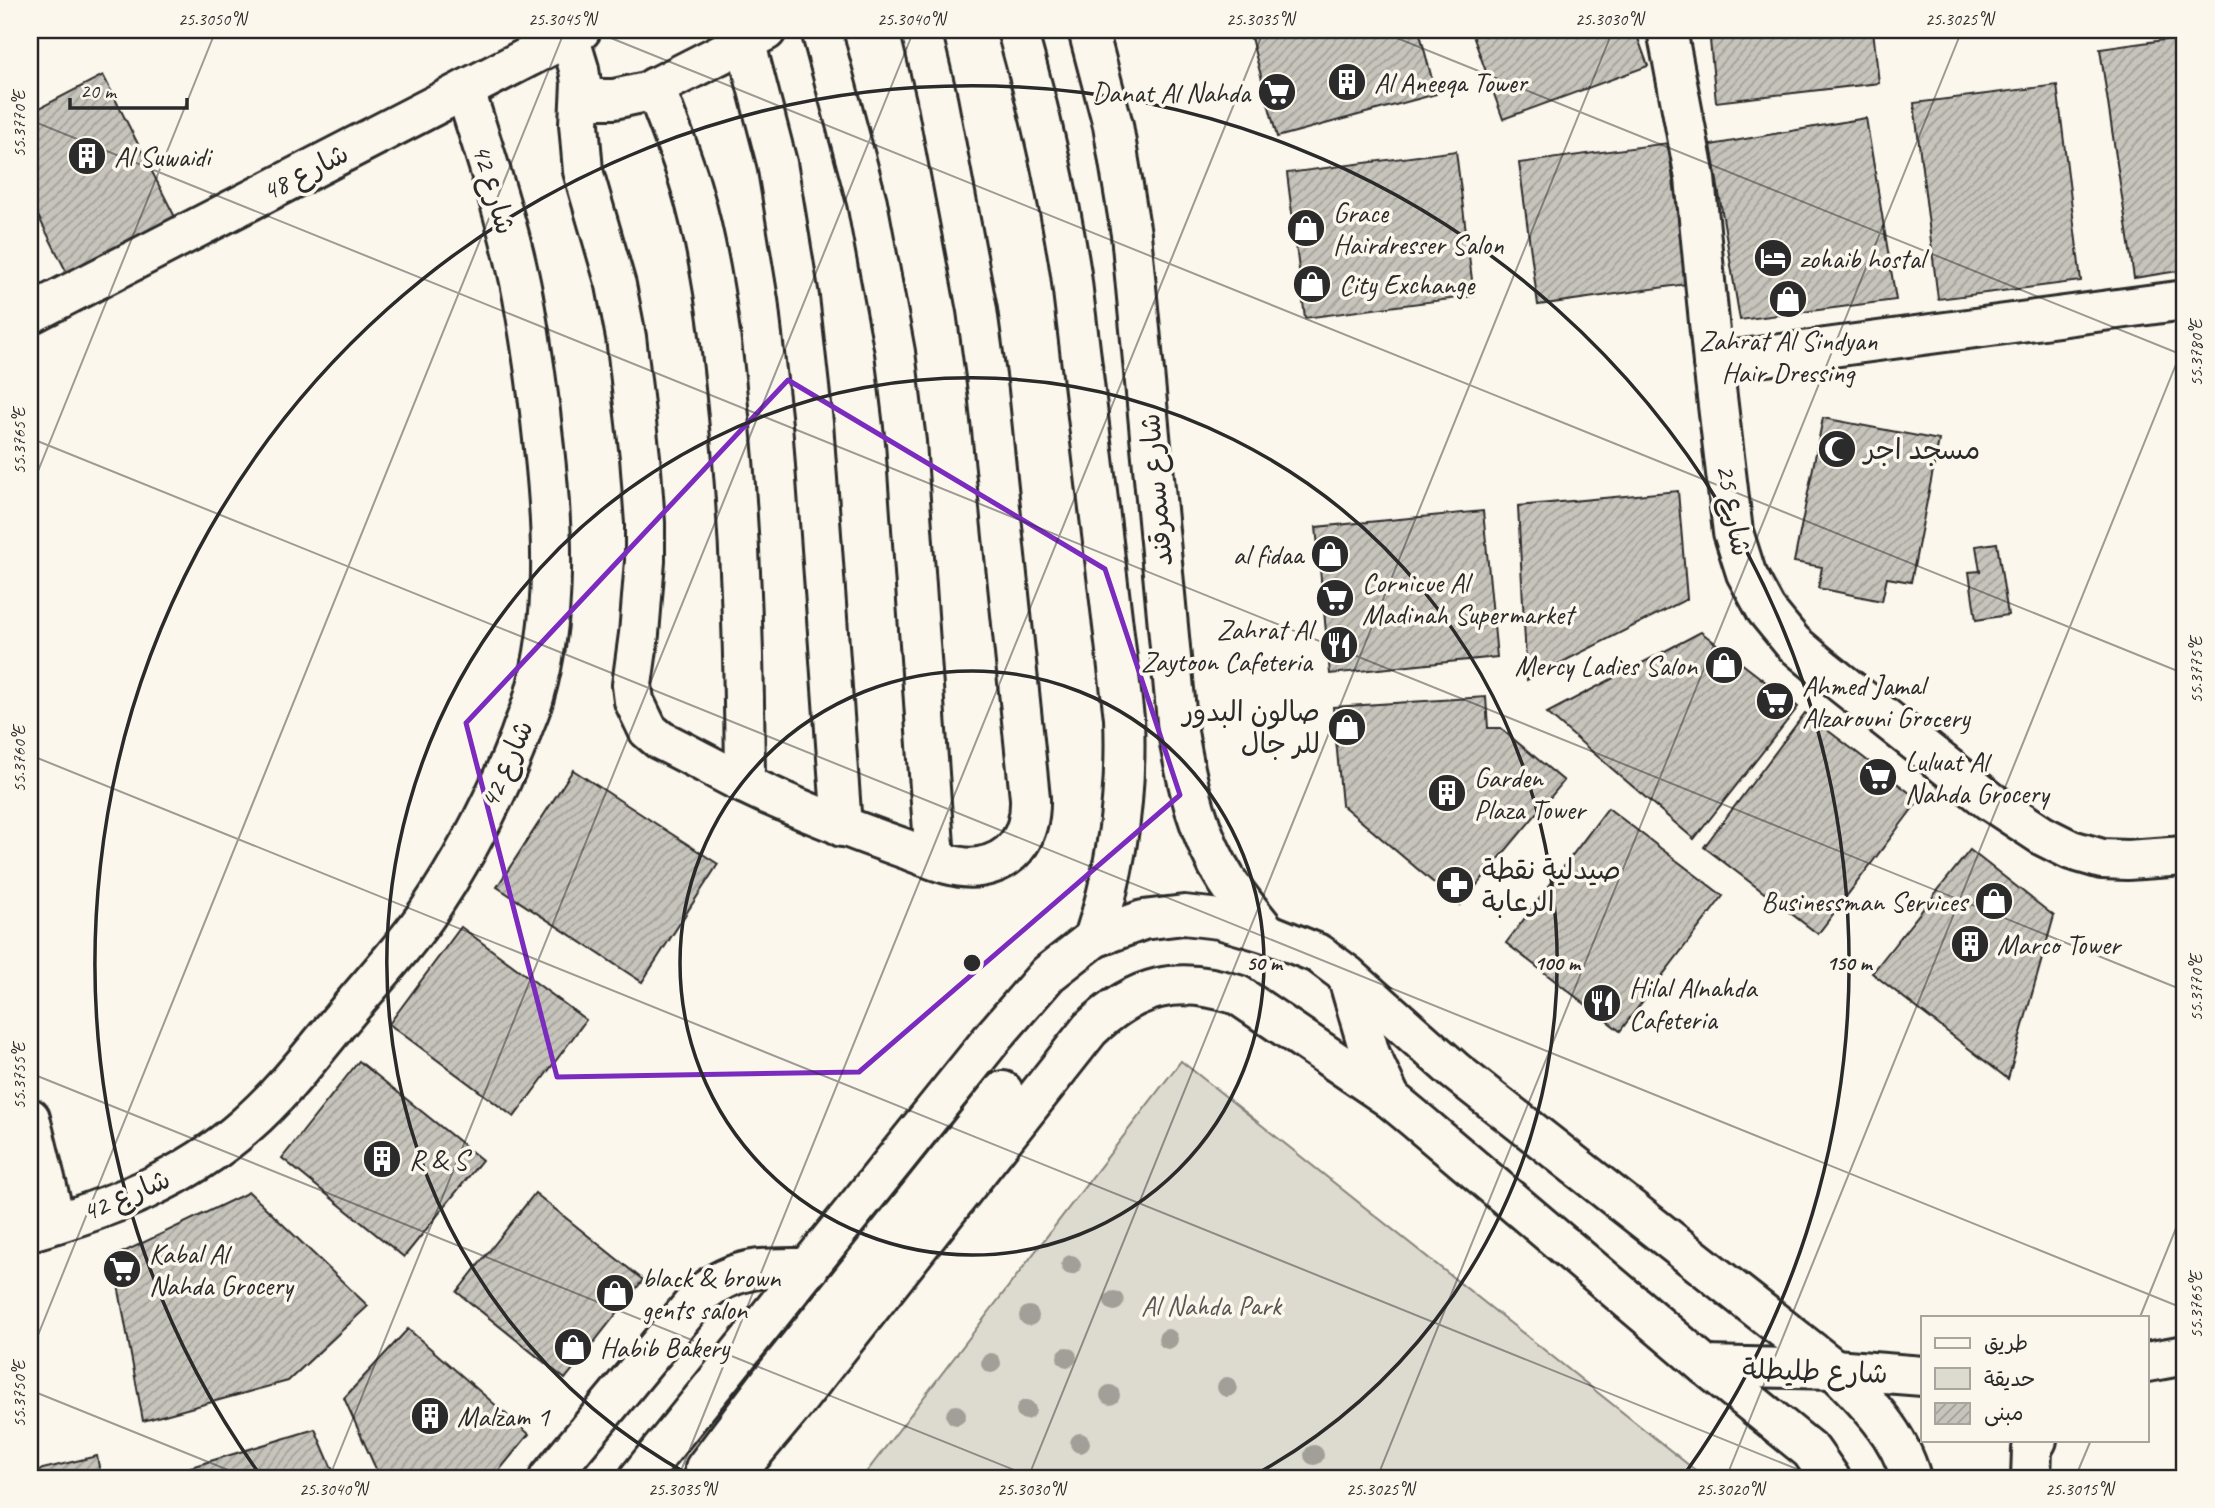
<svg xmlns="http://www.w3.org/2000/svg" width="2215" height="1508" font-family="Caveat,'Playpen Sans Arabic',sans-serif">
<defs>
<pattern id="building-hatch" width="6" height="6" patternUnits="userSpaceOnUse" patternTransform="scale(1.75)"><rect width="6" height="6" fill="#c7c4bc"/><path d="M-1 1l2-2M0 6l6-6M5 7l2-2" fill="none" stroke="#a29f99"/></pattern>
</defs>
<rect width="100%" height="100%" fill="#fbf7ec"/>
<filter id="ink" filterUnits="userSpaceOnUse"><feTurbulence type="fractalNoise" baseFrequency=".0143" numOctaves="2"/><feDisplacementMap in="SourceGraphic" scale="14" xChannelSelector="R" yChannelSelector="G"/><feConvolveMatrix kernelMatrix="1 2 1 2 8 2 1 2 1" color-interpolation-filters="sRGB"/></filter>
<g filter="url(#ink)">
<path fill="#dddad0" stroke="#84827e" stroke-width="2" d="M1181 1061 1705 1478H862Z"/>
<g fill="url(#building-hatch)" stroke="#2b2b2b" stroke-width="2">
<path d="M1249 30H1419L1436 94 1277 137Z"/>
<path d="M1471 30H1635L1648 66 1503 119Z"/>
<path d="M1709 30H1873L1879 83 1716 102Z"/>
<path d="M2185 37V270L2134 278 2100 49Z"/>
<path d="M103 75 175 217 67 273 30 200V113Z"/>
<path d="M2057 85 2081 281 1938 299 1914 103Z"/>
<path d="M1866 118 1896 300 1740 320 1711 145Z"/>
<path d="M1668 143 1687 284 1538 305 1519 163Z"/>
<path d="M1456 151 1474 296 1305 318 1287 173Z"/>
<path d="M1823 418 1939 440 1911 582 1887 578 1882 601 1818 588 1822 567 1794 562Z"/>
<path d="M1678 491 1687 599 1527 680 1518 506Z"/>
<path d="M1483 511 1497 657 1330 674 1316 527Z"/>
<path d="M1997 543 2008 615 1976 620 1969 572 1980 571 1976 546Z"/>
<path d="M1701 632 1798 707 1694 839 1547 713Z"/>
<path d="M1486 697 1488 728H1500L1564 781 1460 905 1342 805 1333 707Z"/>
<path d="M1805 713 1919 800 1818 934 1704 847Z"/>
<path d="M573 770 718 864 642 982 497 887Z"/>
<path d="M1608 808 1723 896 1620 1031 1506 943Z"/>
<path d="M1970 850 2054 916 2008 1079 1872 973Z"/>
<path d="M461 927 586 1020 514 1117 389 1024Z"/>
<path d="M359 1061 482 1160 404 1257 282 1158Z"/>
<path d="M249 1192 368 1306 288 1381 143 1421 113 1257Z"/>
<path d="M535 1193 643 1280 565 1379 457 1292Z"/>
<path d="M408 1329 529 1434 493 1478H380L344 1398Z"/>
<path d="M315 1429 336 1478H155Z"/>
<path d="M97 1456 101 1478H30V1472Z"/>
</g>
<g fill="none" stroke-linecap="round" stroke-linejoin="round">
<g stroke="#2b2b2b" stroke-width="44">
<g id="minor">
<path d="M821 30 867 202 895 352 906 442 935 860"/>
<path d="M1017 30C1040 111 1058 191 1071 274L1124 718C1127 794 1118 865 1094 938"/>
<path d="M1088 30 1113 125 1131 234 1178 732C1187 784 1198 836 1227 881 1239 899 1254 916 1267 933"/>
<path d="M1667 30 1695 178 1713 363 1733 532 1746 573 1766 610 1793 643 1825 670 1990 801 2043 836 2071 850 2102 859 2127 860 2185 856"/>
<path d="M569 36 579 69 581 83 579 124 583 171 616 285 626 337 640 457 645 523V561L639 634 632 685 634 701 648 730 660 740C689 754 717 770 745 784 796 809 849 829 903 848 925 856 955 871 979 867 1017 861 1031 832 1030 798L988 391 977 310 936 93 921 30"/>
<path d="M745 40 777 163 799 297 813 423 842 827"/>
<path d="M655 87C667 120 681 153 691 187 711 255 720 327 727 397 741 527 744 653 745 784"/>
<path d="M581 99H614L646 92 766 31"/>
<path d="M30 314 581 30"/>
<path d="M1713 363 2185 300"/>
<path d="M1347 975 1370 1054 1391 1099"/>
<path d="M30 1118 56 1223"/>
<path d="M30 1231C107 1209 185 1180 246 1125 286 1090 318 1046 352 1006 377 976 405 946 427 914 464 859 496 798 520 736 524 723 531 710 534 697 557 617 553 530 544 448 539 398 532 347 523 297 510 227 486 158 465 90"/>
<path d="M2147 1362 2185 1355"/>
<path d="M1706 1366 1834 1369 1923 1376"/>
<path d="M705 1468 770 1382 1003 1091"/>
<path d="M549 1478 702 1293C738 1265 766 1268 809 1268"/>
<path d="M639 1478 995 1035 1048 974 1094 938 1143 920 1184 915 1219 919 1267 933 1319 954 1347 975 1455 1071 1834 1369C1866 1401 1899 1433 1911 1478"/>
<path d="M732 1478 795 1403 1090 1029C1136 985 1178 975 1238 995L1391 1099 1414 1118 1706 1366 1811 1451 1830 1478"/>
<path d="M2031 1478 2032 1449 2037 1440"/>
</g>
</g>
<use href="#minor" stroke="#fbf7ec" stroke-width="38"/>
</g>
<g fill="#a19f98">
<circle cx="1071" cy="1265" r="10"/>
<circle cx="1114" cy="1301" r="10"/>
<circle cx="1029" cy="1316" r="10"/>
<circle cx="1168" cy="1339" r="10"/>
<circle cx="1067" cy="1357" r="10"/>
<circle cx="991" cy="1363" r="10"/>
<circle cx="1227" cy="1387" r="10"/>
<circle cx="1110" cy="1395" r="10"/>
<circle cx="1026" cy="1410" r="10"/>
<circle cx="956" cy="1415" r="10"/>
<circle cx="1080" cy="1443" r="10"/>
<circle cx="1314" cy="1455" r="10"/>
</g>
</g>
<path fill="none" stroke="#7b2cbf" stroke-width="5" stroke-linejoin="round" d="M788 380 1105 569 1180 795 859 1072 557 1077 466 723Z"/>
<path fill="none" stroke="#2b2b2b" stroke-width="2" stroke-opacity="0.45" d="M591 30 2185 674M1377 30 2185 356M2163 30 2185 39M30 120 2185 991M30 438 2185 1309M30 491 216 30M30 755 1819 1478M30 1073 1034 1478M2140 1317 2185 1206M30 1355 565 30M30 1390 248 1478M329 1478 914 30M678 1478 1264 30M1028 1478 1613 30M1377 1478 1962 30M1726 1478 2185 342M2075 1478 2091 1440"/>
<g fill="none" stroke="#2b2b2b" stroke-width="3.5">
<circle cx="972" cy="963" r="292"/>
<path d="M693 1477A585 585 0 1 1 1251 1477"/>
<path d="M258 1472A877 877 0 1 1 1686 1472"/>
</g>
<defs>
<g id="building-disc" transform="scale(2.0125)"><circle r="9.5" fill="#2b2b2b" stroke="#fbf7ec"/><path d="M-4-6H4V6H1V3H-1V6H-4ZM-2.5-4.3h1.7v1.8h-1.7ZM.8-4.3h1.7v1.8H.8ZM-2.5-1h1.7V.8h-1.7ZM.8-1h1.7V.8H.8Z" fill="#fff"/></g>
<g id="supermarket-disc" transform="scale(2.0125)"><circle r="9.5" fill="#2b2b2b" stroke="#fbf7ec"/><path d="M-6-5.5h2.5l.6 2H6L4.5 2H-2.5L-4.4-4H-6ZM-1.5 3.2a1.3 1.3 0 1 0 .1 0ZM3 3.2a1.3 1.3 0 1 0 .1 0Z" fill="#fff"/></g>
<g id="shop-disc" transform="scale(2.0125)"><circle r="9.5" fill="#2b2b2b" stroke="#fbf7ec"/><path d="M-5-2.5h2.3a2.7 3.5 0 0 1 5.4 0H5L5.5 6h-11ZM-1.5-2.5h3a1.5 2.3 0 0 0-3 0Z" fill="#fff"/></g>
<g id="hotel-disc" transform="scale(2.0125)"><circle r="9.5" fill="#2b2b2b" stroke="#fbf7ec"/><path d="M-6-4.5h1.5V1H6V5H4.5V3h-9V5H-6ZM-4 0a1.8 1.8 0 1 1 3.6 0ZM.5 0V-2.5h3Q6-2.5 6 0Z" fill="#fff"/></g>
<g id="mosque-disc" transform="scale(2.0125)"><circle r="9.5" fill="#2b2b2b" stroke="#fbf7ec"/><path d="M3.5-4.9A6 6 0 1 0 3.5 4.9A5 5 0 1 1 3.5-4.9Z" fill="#fff"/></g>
<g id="restaurant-disc" transform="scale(2.0125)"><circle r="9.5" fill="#2b2b2b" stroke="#fbf7ec"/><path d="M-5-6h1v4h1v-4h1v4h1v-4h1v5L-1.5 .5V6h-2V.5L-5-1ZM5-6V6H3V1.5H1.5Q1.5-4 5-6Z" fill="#fff"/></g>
<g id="pharmacy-disc" transform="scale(2.0125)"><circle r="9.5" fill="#2b2b2b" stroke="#fbf7ec"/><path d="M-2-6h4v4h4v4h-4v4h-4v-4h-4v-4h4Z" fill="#fff"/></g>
</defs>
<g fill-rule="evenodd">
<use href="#building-disc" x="1347" y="82"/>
<use href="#supermarket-disc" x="1277" y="92"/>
<use href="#building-disc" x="87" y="156"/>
<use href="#shop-disc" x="1306" y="228"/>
<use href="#hotel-disc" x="1773" y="258"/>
<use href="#shop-disc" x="1312" y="284"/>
<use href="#shop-disc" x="1788" y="299"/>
<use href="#mosque-disc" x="1837" y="449"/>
<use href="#shop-disc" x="1330" y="554"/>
<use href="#supermarket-disc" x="1335" y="598"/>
<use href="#restaurant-disc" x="1339" y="645"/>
<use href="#shop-disc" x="1724" y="665"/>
<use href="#supermarket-disc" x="1775" y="701"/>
<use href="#shop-disc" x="1347" y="727"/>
<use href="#supermarket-disc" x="1878" y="777"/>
<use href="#building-disc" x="1447" y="793"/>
<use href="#pharmacy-disc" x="1455" y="885"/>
<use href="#shop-disc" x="1994" y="901"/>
<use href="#building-disc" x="1970" y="944"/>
<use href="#restaurant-disc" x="1602" y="1003"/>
<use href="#building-disc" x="382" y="1159"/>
<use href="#supermarket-disc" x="122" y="1269"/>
<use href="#shop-disc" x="615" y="1293"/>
<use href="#shop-disc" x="573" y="1347"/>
<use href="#building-disc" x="430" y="1416"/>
</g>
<g text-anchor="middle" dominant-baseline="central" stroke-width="7" stroke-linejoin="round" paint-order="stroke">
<g font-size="28" fill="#2b2b2b" stroke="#fbf7ec" text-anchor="start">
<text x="1374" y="82">Al Aneeqa Tower</text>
<text x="1250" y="92" text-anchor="end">Danat Al Nahda</text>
<text x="114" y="156">Al Suwaidi</text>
<text x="1333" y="212">Grace<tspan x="1333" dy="32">Hairdresser Salon</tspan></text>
<text x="1800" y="258">zohaib hostal</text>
<text x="1339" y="284">City Exchange</text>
<text x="1788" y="340" text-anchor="middle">Zahrat Al Sindyan<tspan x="1788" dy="32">Hair Dressing</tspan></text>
<text x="1864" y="449">مسجد اجر</text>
<text x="1303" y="554" text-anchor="end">al fidaa</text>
<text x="1362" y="582">Cornicue Al<tspan x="1362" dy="32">Madinah Supermarket</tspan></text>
<text x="1312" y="629" text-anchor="end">Zahrat Al<tspan x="1312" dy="32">Zaytoon Cafeteria</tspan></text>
<text x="1697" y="665" text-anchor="end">Mercy Ladies Salon</text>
<text x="1802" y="685">Ahmed Jamal<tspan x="1802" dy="32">Alzarouni Grocery</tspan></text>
<text x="1320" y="711" text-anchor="end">صالون البدور<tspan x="1320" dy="32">للر جال</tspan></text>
<text x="1905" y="761">Luluat Al<tspan x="1905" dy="32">Nahda Grocery</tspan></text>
<text x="1474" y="777">Garden<tspan x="1474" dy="32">Plaza Tower</tspan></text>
<text x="1482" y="869">صيدلية نقطة<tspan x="1482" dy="32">الرعابة</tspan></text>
<text x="1967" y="901" text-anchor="end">Businessman Services</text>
<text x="1997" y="944">Marco Tower</text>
<text x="1629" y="987">Hilal Alnahda<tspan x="1629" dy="32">Cafeteria</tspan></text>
<text x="409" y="1159">R &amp; S</text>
<text x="149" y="1253">Kabal Al<tspan x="149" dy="32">Nahda Grocery</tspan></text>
<text x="642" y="1277">black &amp; brown<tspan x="642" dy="32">gents salon</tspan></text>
<text x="600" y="1347">Habib Bakery</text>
<text x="457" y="1416">Malzam 1</text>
</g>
<g font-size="28" fill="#2b2b2b" stroke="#fbf7ec">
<text transform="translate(305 172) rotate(-27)">شارع 48</text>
<text transform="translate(494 189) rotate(74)">شارع 42</text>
<text transform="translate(1156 490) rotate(-95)">شارع سمرقند</text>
<text transform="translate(1734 510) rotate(80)">شارع 25</text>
<text transform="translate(506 764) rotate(-66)">شارع 42</text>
<text transform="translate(126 1195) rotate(-23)">شارع 42</text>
<text transform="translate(1815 1371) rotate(2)">شارع طليطلة</text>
</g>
<g font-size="28" fill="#585754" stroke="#fbf7ec">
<text x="1211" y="1305">Al Nahda Park</text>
</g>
</g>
<circle cx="972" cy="963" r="10" fill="#2b2b2b" stroke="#fbf7ec" stroke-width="3.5"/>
<g font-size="21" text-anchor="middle" font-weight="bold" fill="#2b2b2b" stroke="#fbf7ec" stroke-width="7" stroke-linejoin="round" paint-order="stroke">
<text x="1264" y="970">50 m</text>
<text x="1557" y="970">100 m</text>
<text x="1849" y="970">150 m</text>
</g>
<rect width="2215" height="1508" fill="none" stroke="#fbf7ec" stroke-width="77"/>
<rect x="1921" y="1316" width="228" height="126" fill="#fbf7ec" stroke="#a8a59f" stroke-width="2"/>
<rect x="1935" y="1338" width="35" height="10" fill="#fbf7ec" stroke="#a8a59f" stroke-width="2"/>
<text x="1984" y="1350" font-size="21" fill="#2b2b2b">طريق</text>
<rect x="1935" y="1368" width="35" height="21" fill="#dddad0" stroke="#a8a59f" stroke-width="2"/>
<text x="1984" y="1386" font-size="21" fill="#2b2b2b">حديقة</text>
<rect x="1935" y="1403" width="35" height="21" fill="url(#building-hatch)" stroke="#a8a59f" stroke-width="2"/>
<text x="1984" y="1420" font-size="21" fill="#2b2b2b">مبنى</text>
<path d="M70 98v10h117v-10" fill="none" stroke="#2b2b2b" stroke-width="3.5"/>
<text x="80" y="98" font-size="21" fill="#2b2b2b" stroke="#fbf7ec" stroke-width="5" paint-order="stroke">20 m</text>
<rect x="38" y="38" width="2138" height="1432" fill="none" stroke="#2b2b2b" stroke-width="2.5"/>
<g font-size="18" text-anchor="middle" fill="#2b2b2b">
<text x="212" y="25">25.3050°N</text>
<text x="562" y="25">25.3045°N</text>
<text x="911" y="25">25.3040°N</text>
<text x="1260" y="25">25.3035°N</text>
<text x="1609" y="25">25.3030°N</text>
<text x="1959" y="25">25.3025°N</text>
<text transform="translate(19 124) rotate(-90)" y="6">55.3770°E</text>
<text transform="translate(2196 353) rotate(-90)" y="6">55.3780°E</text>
<text transform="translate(19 441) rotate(-90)" y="6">55.3765°E</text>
<text transform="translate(2196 670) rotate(-90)" y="6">55.3775°E</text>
<text transform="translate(19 759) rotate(-90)" y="6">55.3760°E</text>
<text transform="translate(2196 988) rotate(-90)" y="6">55.3770°E</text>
<text transform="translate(19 1076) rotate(-90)" y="6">55.3755°E</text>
<text transform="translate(2196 1305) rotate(-90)" y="6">55.3765°E</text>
<text transform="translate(19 1394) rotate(-90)" y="6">55.3750°E</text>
<text x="333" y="1495">25.3040°N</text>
<text x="682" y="1495">25.3035°N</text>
<text x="1031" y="1495">25.3030°N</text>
<text x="1380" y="1495">25.3025°N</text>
<text x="1730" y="1495">25.3020°N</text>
<text x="2079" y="1495">25.3015°N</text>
</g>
</svg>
